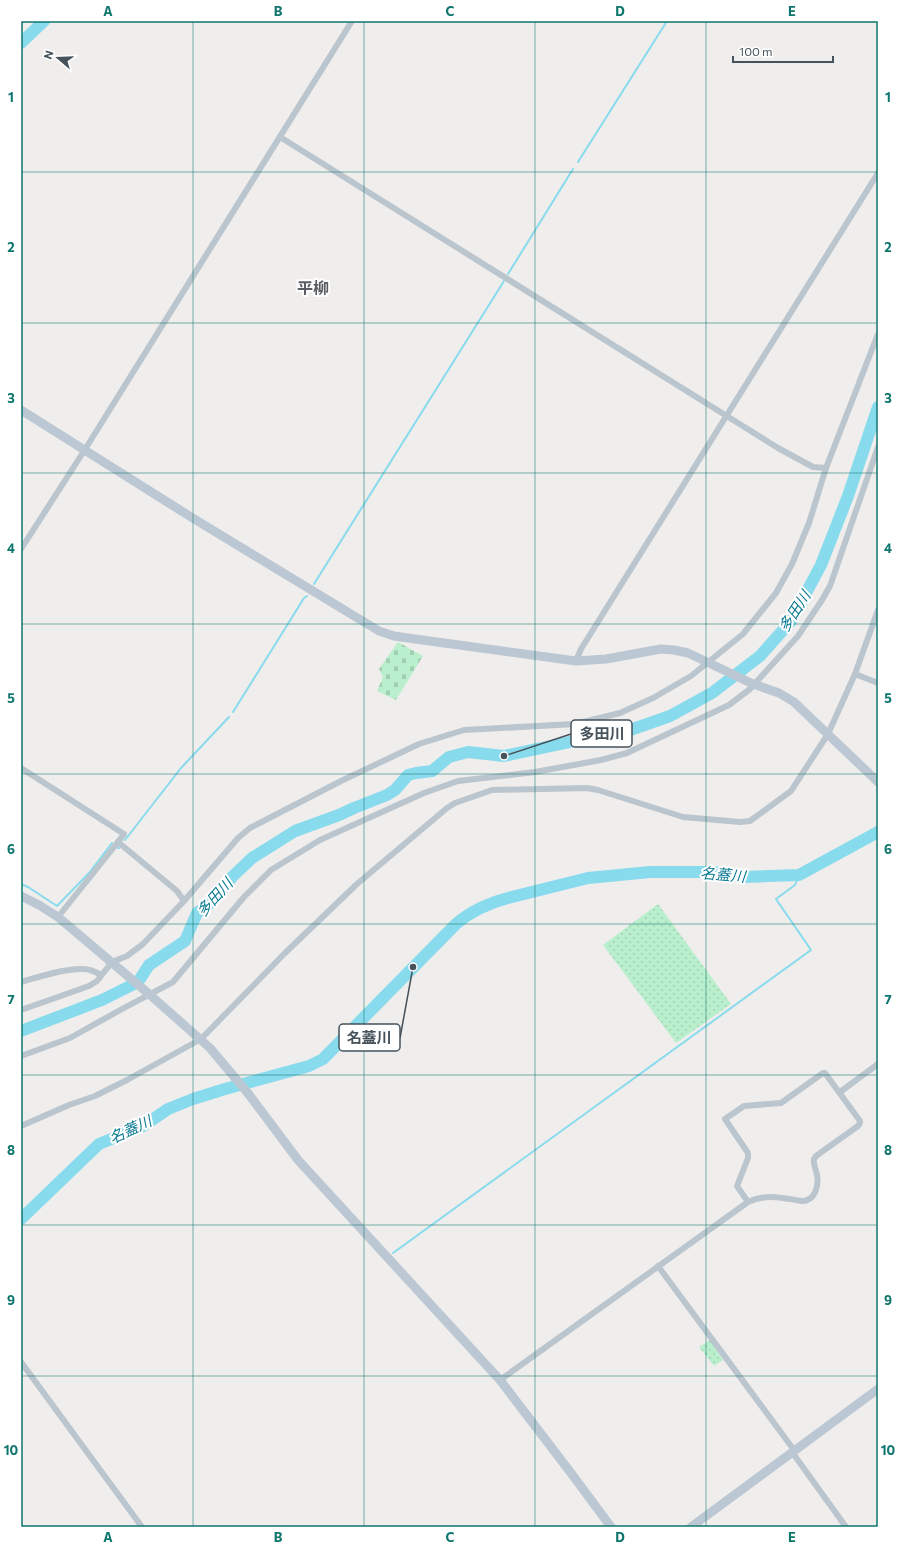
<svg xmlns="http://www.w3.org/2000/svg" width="899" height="1548" font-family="Commissioner,'Noto Sans JP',sans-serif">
<defs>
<pattern id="grass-dots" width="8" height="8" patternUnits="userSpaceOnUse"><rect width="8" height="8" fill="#baefcd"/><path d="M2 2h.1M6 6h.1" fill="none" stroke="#a1cfb2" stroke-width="1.8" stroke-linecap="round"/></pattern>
<pattern id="cemetery-stones" width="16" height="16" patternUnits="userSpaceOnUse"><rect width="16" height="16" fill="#baefcd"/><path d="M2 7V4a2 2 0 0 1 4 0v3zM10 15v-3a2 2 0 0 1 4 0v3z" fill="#a1cfb2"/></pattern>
</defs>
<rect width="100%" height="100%" fill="#f0eded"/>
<g fill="url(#grass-dots)">
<path d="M658 904 731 1004 676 1043 603 945Z"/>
<path d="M710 1340 723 1360 714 1366 699 1347Z"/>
</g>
<path fill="url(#cemetery-stones)" d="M398 642 423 656 396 700 377 691 383 677 379 669Z"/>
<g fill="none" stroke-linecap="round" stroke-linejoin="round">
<g stroke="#87dbec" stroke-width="2">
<path d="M578 162 667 21"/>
<path d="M508 274 573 169"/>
<path d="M314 584 504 281"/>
<path d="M233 712 304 598 307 596"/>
<path d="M125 840 181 768 229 717"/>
<path d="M118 848H119"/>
<path d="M21 884 28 887 57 906 89 873 112 843"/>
<path d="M393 1253 811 950 776 899 795 885 799 875"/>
</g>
<g stroke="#87dbec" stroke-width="12">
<path d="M21 43 44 21"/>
<path d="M21 1031 102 1000 138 982 149 965 185 941 197 913 213 901 233 876 252 858 295 831 339 815 354 808 387 795 395 790 408 775 416 773 432 771 449 757 468 752 504 756 579 740 613 736 670 716 712 693 760 656 791 621 821 565 848 496 878 407"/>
<path d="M21 1219 99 1144 143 1126 168 1109 193 1099 225 1089 309 1066 323 1059 456 924C471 911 489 903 508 898L588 878 650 872H714L745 877 799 875 878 832"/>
</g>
<g stroke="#bbc5cd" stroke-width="6">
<path d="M280 137 778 448 813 467 826 468"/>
<path d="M21 549 84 451 352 21"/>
<path d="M576 661 581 649 878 173"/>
<path d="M855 674 878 683"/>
<path d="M21 768 124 834 118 842 177 891 184 901"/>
<path d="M58 917 118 842"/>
<path d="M21 982C38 977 66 968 83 969 90 969 96 972 101 975"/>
<path d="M21 1010 89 986 97 981 112 962 127 956 143 944 184 901 238 838 250 828 341 781 419 744 464 730 575 724 620 713 653 698 691 676 743 634 776 593 792 564 809 523 826 468 878 334"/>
<path d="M21 1056 70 1038 122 1009 173 982 244 897 271 870 320 840 424 793 458 781 535 772 601 760 627 753 729 705 750 689 798 636 822 600 830 586 839 560 878 447"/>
<path d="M840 1092 878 1064"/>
<path d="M21 1126 69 1105 95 1096 127 1080 201 1039 285 953 357 884 447 808 455 803 492 790 587 788 598 790 683 817 740 822 750 821 791 791 828 734 855 674 878 610"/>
<path d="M658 1266 794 1450"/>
<path d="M21 1362 142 1527"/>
<path d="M500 1380 748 1202C768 1193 782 1198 802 1201 815 1201 819 1186 817 1175 816 1169 813 1165 814 1159L816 1156 858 1126 860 1123V1121L825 1073H823L781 1103 744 1106 725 1119 748 1153V1158L737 1186 748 1202"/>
<path d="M792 1452 846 1527"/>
</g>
<g stroke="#bbc7d2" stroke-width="9">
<path d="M21 410 191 517 379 631 394 636 415 639 576 661 606 659 661 649 674 650 688 653 753 684 779 693 794 702 878 782"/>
<path d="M21 896 39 905 58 917 149 994 210 1048 247 1092 298 1160 500 1380 571 1473 611 1527"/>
<path d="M691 1527 878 1389"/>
</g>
</g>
<path fill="none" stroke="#0f766e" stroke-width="1" stroke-opacity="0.55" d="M193 21V1527M364 21V1527M535 21V1527M706 21V1527M21 172H878M21 323H878M21 473H878M21 624H878M21 774H878M21 924H878M21 1075H878M21 1225H878M21 1376H878"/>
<g text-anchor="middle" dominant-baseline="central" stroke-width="4" stroke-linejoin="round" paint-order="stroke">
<g font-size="15" font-style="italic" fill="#0c7b92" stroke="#fff">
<text transform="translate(794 611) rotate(-57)">多田川</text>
<text transform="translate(723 874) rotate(5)">名蓋川</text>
<text transform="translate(214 897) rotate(-48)">多田川</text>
<text transform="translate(130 1129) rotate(-25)">名蓋川</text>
</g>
<g font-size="16" font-weight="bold" fill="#5a5e62" stroke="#fff">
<text x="313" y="287">平柳</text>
</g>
</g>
<path fill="none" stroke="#45525b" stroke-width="1.5" d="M504 756L571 734M413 967L400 1038"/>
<g fill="#45525b" stroke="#fff" stroke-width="1.5">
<circle cx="504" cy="756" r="4"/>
<circle cx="413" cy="967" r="4"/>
</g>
<g fill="#fff" stroke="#45525b" stroke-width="1.5">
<rect x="571" y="720" width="61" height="27" rx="4"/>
<rect x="339" y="1024" width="61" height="27" rx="4"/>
</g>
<g font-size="15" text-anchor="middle" font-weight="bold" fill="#45525b">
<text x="602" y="739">多田川</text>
<text x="369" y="1043">名蓋川</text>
</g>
<rect width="899" height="1548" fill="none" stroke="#ffffff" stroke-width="44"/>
<g transform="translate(58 58) rotate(289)" stroke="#ffffff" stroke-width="3" paint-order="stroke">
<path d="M0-3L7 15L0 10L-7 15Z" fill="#45525b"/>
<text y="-6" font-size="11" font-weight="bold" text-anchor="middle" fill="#45525b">N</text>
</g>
<path d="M733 56v6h100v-6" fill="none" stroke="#45525b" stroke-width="2"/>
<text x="739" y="56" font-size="12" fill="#45525b" stroke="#ffffff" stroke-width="3" paint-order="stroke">100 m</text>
<rect x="22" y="22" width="855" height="1504" fill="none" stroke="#0f766e" stroke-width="1.5"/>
<g font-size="13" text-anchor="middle" font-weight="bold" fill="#0f766e">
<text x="108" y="16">A</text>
<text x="278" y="16">B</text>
<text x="450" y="16">C</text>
<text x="620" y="16">D</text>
<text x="792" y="16">E</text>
<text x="11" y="102">1</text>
<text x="888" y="102">1</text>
<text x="11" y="252">2</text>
<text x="888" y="252">2</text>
<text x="11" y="403">3</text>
<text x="888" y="403">3</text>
<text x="11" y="553">4</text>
<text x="888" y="553">4</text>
<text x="11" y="703">5</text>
<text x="888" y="703">5</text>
<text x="11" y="854">6</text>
<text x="888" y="854">6</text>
<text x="11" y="1004">7</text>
<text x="888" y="1004">7</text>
<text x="11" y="1155">8</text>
<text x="888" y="1155">8</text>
<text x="11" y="1305">9</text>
<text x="888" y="1305">9</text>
<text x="11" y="1455">10</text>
<text x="888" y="1455">10</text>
<text x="108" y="1542">A</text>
<text x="278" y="1542">B</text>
<text x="450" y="1542">C</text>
<text x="620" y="1542">D</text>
<text x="792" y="1542">E</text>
</g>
</svg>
